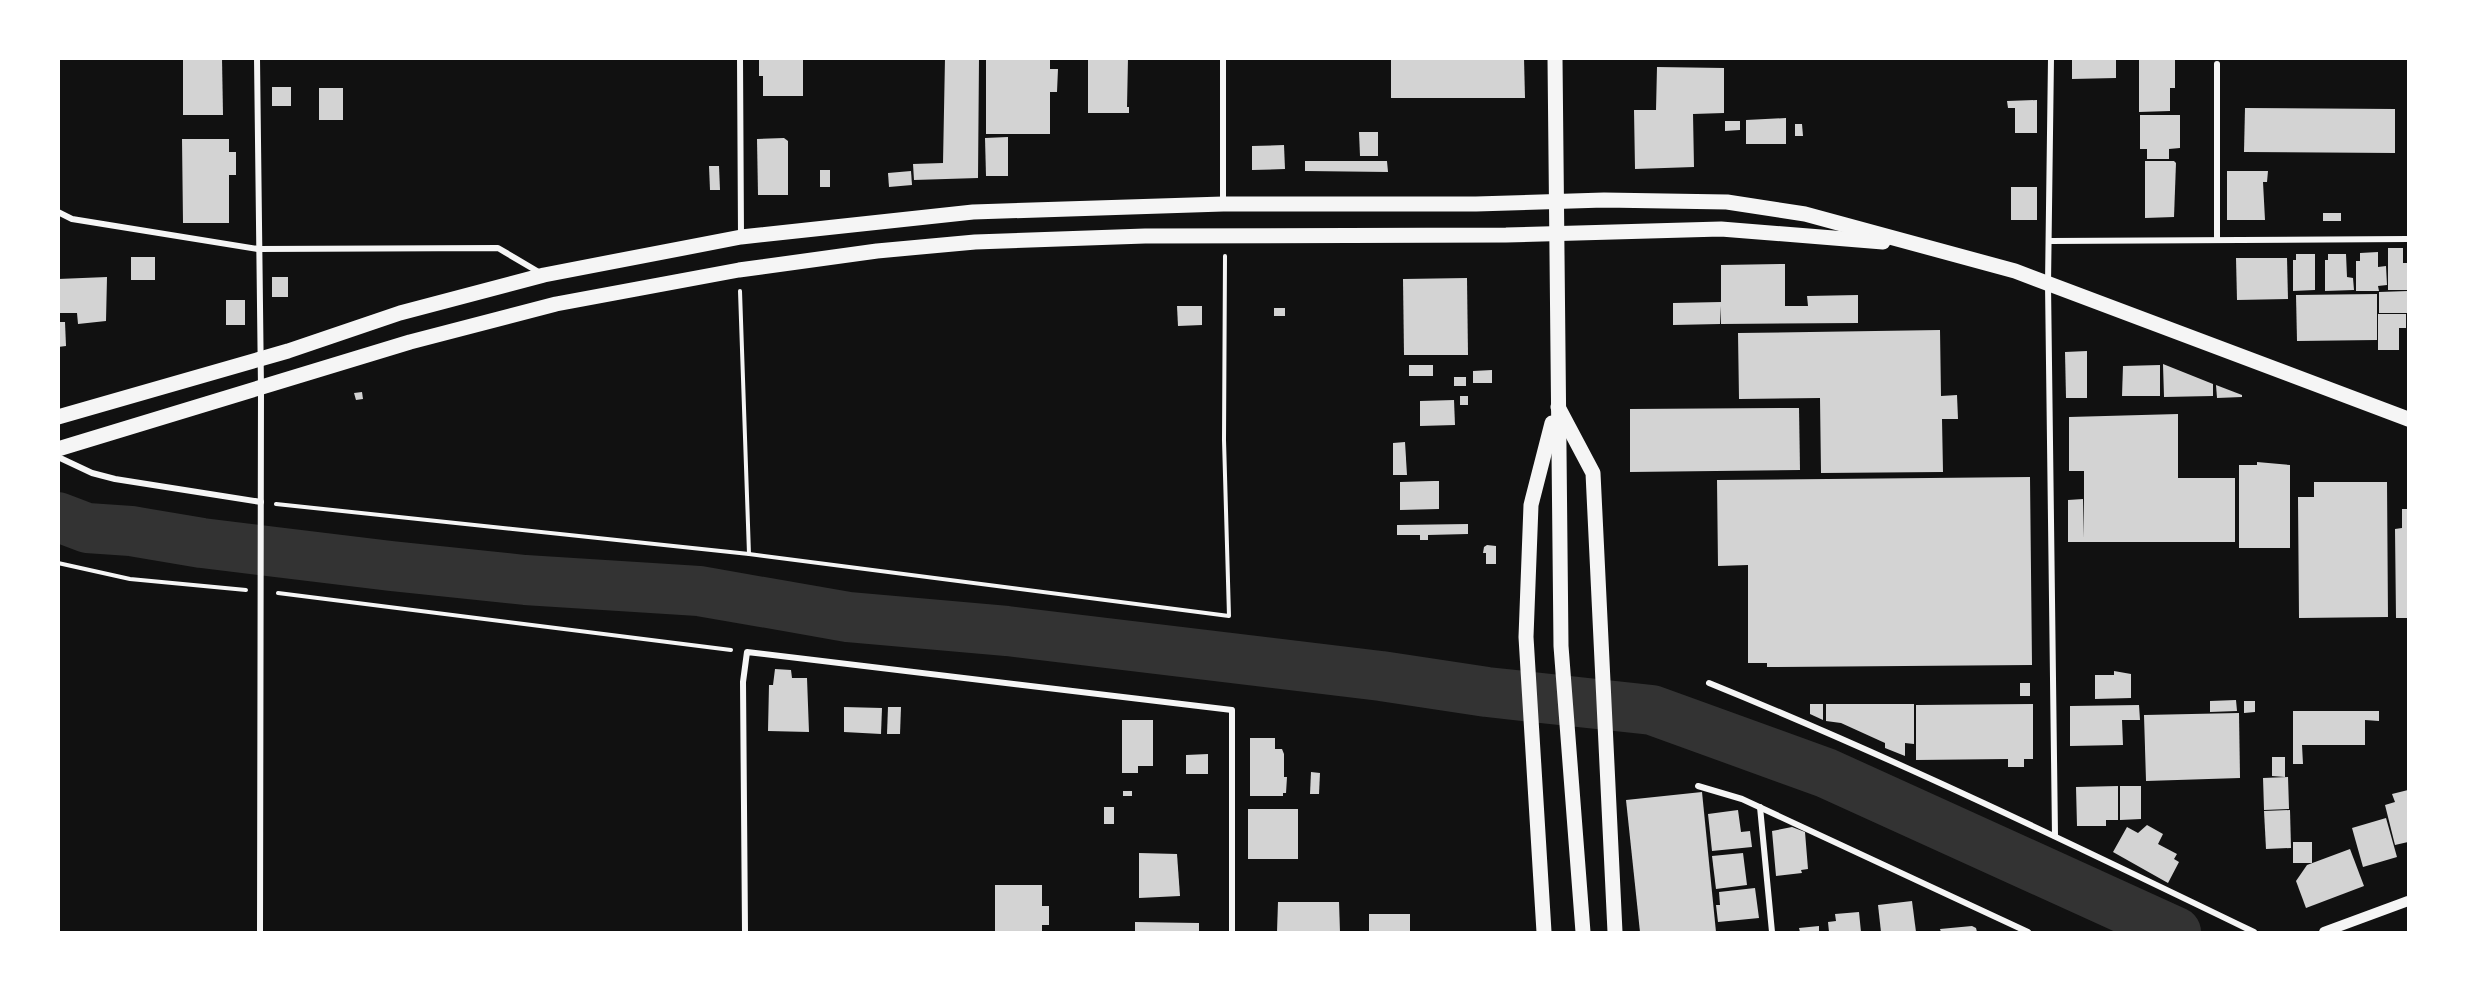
<svg xmlns="http://www.w3.org/2000/svg" width="2467" height="991" font-family="'PT Serif',serif">
<rect width="100%" height="100%" fill="#111"/>
<g fill="none" stroke-linecap="round" stroke-linejoin="round">
<path stroke="#333" stroke-width="50" d="M58 517 87 528 131 531 202 543 391 566 525 580 699 591 848 617 1007 631 1381 676 1487 692 1652 710 1826 773 2176 932"/>
</g>
<g fill="#d3d3d3">
<path d="M183 58H222L223 115H183Z"/>
<path d="M759 58H803V96H763V76H759Z"/>
<path d="M945 58H979L978 178 914 180 913 164 943 163Z"/>
<path d="M986 58H1050V69H1058L1057 92H1050V134H986Z"/>
<path d="M1088 58H1128L1127 107H1129V113H1088Z"/>
<path d="M1391 58H1524L1525 98H1391Z"/>
<path d="M2072 58H2116V78L2072 79Z"/>
<path d="M2139 58H2175V88H2170V111L2139 112Z"/>
<path d="M1657 67 1724 68V113L1693 114 1694 167 1635 169 1634 110H1656Z"/>
<rect x="272" y="87" width="19" height="19"/>
<rect x="319" y="88" width="24" height="32"/>
<path d="M2037 100V133H2015V108H2008L2007 101Z"/>
<path d="M2245 108 2395 109V153L2244 152Z"/>
<path d="M2140 115H2180V148L2169 149V159H2147V149H2140Z"/>
<path d="M1786 118V144H1746V120Z"/>
<path d="M1725 121H1740V130L1725 131Z"/>
<path d="M1795 124H1802L1803 136H1795Z"/>
<path d="M1359 132H1378V156H1360Z"/>
<path d="M1008 137V176H986L985 138Z"/>
<path d="M784 138 788 141V195H758L757 139Z"/>
<path d="M182 139H229V152H236V175H229V223H183Z"/>
<path d="M1284 145 1285 169 1252 170V146Z"/>
<path d="M1305 161H1387L1388 172 1305 171Z"/>
<path d="M2145 161H2174L2176 163 2174 217 2145 218Z"/>
<path d="M709 166H719L720 190H710Z"/>
<rect x="820" y="170" width="10" height="17"/>
<path d="M911 171 912 185 889 187 888 173Z"/>
<path d="M2227 171H2268L2267 182H2263L2265 220H2227Z"/>
<rect x="2011" y="187" width="26" height="33"/>
<rect x="2323" y="213" width="18" height="8"/>
<path d="M2388 248H2403V263H2408V290H2388Z"/>
<path d="M2378 252V267L2386 266 2387 285 2378 286 2379 291H2356V261H2360V253Z"/>
<path d="M2296 254H2315V290L2293 291V260H2296Z"/>
<path d="M2328 254H2346L2347 277 2353 278 2354 290 2325 291V260H2328Z"/>
<rect x="131" y="257" width="24" height="23"/>
<path d="M2236 258H2287L2288 299 2237 300Z"/>
<path d="M1785 264V306H1808L1807 296 1858 295V323L1721 324 1720 306V324L1673 325V303L1721 302V265Z"/>
<path d="M107 277 106 321 78 324 77 313H58V279Z"/>
<rect x="272" y="277" width="16" height="20"/>
<path d="M1467 278 1468 355H1404L1403 279Z"/>
<path d="M2408 291V313H2379V292Z"/>
<path d="M2377 294V340L2297 341 2296 295Z"/>
<rect x="226" y="300" width="19" height="25"/>
<path d="M1177 306H1202V325L1178 326Z"/>
<rect x="1274" y="308" width="11" height="8"/>
<path d="M2378 314H2406V328H2399V350H2378Z"/>
<path d="M58 322H65L66 346 58 347Z"/>
<path d="M1940 330 1941 396 1957 395 1958 419H1942L1943 472 1821 473 1820 398 1739 399 1738 333Z"/>
<path d="M2087 351V398H2066L2065 352Z"/>
<path d="M2163 364 2213 384V396L2164 397Z"/>
<rect x="1409" y="365" width="24" height="11"/>
<path d="M2160 365V396H2122L2123 366Z"/>
<path d="M1492 370V383H1473V371Z"/>
<rect x="1454" y="377" width="12" height="9"/>
<path d="M2216 385 2242 395V397L2217 398Z"/>
<path d="M362 392 363 399 356 400 354 393Z"/>
<rect x="1460" y="396" width="8" height="9"/>
<path d="M1454 400 1455 425 1420 426V401Z"/>
<path d="M1799 408 1800 470 1630 472V409Z"/>
<path d="M2178 414V478H2235V542H2068V500L2083 499 2084 538V471H2069V417Z"/>
<path d="M1405 442 1407 475H1393V443Z"/>
<path d="M2257 462 2290 465V548H2239V465H2257Z"/>
<path d="M2030 477 2032 665 1767 667V663H1748V565L1718 566 1717 480Z"/>
<path d="M1434 481H1439V509L1400 510V482Z"/>
<path d="M2314 482H2387L2388 617 2299 618 2298 497H2314Z"/>
<path d="M2402 509H2408V618H2396L2395 529 2402 528Z"/>
<path d="M1468 524V534L1428 535V540H1420V535H1397V525Z"/>
<path d="M1487 545 1496 546V564H1486V553H1483L1484 547Z"/>
<path d="M775 669 791 670 792 678H807L809 732 768 731 769 685H773Z"/>
<path d="M2114 671 2131 674V698L2095 699V675H2114Z"/>
<rect x="2020" y="683" width="10" height="13"/>
<path d="M2236 700 2237 711 2210 712V701Z"/>
<path d="M2244 701H2255V712L2244 713Z"/>
<path d="M1810 704H1823V720L1810 714Z"/>
<path d="M1826 704H1914V744L1905 743V756L1885 748V743L1841 723 1826 721Z"/>
<path d="M2033 704V759H2024V767H2008V759L1916 760V705Z"/>
<path d="M2139 705 2140 720H2122L2123 745 2070 746V706Z"/>
<path d="M844 707 882 708 881 734 844 732Z"/>
<path d="M888 707H901L900 734H887Z"/>
<path d="M2293 711H2379V721L2365 720V745H2302L2303 764H2293Z"/>
<path d="M2239 713 2240 778 2146 781 2144 715Z"/>
<path d="M1122 720H1153V766H1138V773H1122Z"/>
<path d="M1250 738H1275V749H1282L1284 754V777H1287L1286 793H1283V796H1250Z"/>
<path d="M1208 754V774H1186V755Z"/>
<path d="M2272 757H2285V777L2272 776Z"/>
<path d="M1311 772 1320 773 1319 794H1310Z"/>
<path d="M2288 777 2289 809 2264 810 2263 778Z"/>
<path d="M2118 786V820H2106V826H2077L2076 787Z"/>
<path d="M2120 786H2141V819L2120 820Z"/>
<path d="M2408 790V842L2395 845 2385 805 2395 802 2392 794Z"/>
<rect x="1123" y="791" width="9" height="5"/>
<path d="M1702 792 1716 932H1640L1626 800Z"/>
<rect x="1104" y="807" width="10" height="17"/>
<rect x="1248" y="809" width="50" height="50"/>
<path d="M1738 810 1741 832 1750 831 1752 847 1712 851 1708 814Z"/>
<path d="M2290 810 2291 848 2266 849 2264 811Z"/>
<path d="M2386 818 2397 857 2363 867 2352 828Z"/>
<path d="M2147 825 2163 834 2158 844 2177 854 2174 859 2179 862 2168 883 2113 852 2127 827 2138 833Z"/>
<path d="M1792 827 1805 832 1808 869 1801 870 1802 873 1776 876 1772 831Z"/>
<rect x="2293" y="842" width="19" height="21"/>
<path d="M2350 849 2364 886 2306 908 2296 881 2307 865Z"/>
<path d="M1139 853 1177 854 1180 896 1139 898Z"/>
<path d="M1743 853 1747 885 1716 889 1712 856Z"/>
<path d="M995 885H1042V906H1049V925H1042V932H995Z"/>
<path d="M1755 888 1759 918 1718 922 1716 905H1720L1719 892Z"/>
<path d="M1912 901 1916 932H1881L1878 905Z"/>
<path d="M1278 902H1339L1340 932H1277Z"/>
<path d="M1859 912 1861 932H1829L1828 922 1836 921 1835 914Z"/>
<rect x="1369" y="914" width="41" height="18"/>
<path d="M1135 922 1199 923V932H1135Z"/>
<path d="M1819 926V932H1800L1799 928Z"/>
<path d="M1972 926 1976 928 1977 932H1941L1940 929Z"/>
</g>
<g fill="none" stroke-linecap="round" stroke-linejoin="round">
<g stroke="#f5f5f5" stroke-width="4">
<path d="M740 291 749 554 1229 616 1224 440 1225 256"/>
<path d="M276 504 749 554"/>
<path d="M58 563 130 579 246 590"/>
<path d="M278 593 731 650"/>
</g>
<g stroke="#f5f5f5" stroke-width="6">
<path d="M257 58 261 388 260 932"/>
<path d="M740 58 741 236"/>
<path d="M1223 58V204"/>
<path d="M2051 58 2048 284 2055 836"/>
<path d="M2217 64V240"/>
<path d="M58 212 72 219 258 249 498 248 542 274"/>
<path d="M2050 241 2408 239"/>
<path d="M58 457 92 473 115 479 261 502"/>
<path d="M1709 683C1894 758 2074 845 2254 932"/>
<path d="M1698 786 1742 799 2028 932"/>
<path d="M1760 807 1772 932"/>
<path d="M745 932 743 682 747 652 1232 710V932"/>
</g>
<path stroke="#f5f5f5" stroke-width="10" d="M2324 932 2408 901"/>
<g stroke="#f5f5f5" stroke-width="15">
<path d="M1555 58 1561 646 1583 932"/>
<path d="M1558 407 1593 473 1615 932"/>
<path d="M58 417 288 351 400 313 544 275 741 237 973 212 1223 204H1476L1604 200 1727 202 1805 214 2015 271 2408 419"/>
<path d="M58 449 410 342 556 304 739 270 877 251 975 242 1145 236 1506 235 1721 229 1883 242"/>
<path d="M1544 932 1526 637 1531 505 1552 423"/>
</g>
</g>
<rect width="2467" height="991" fill="none" stroke="#ffffff" stroke-width="120"/>
</svg>
